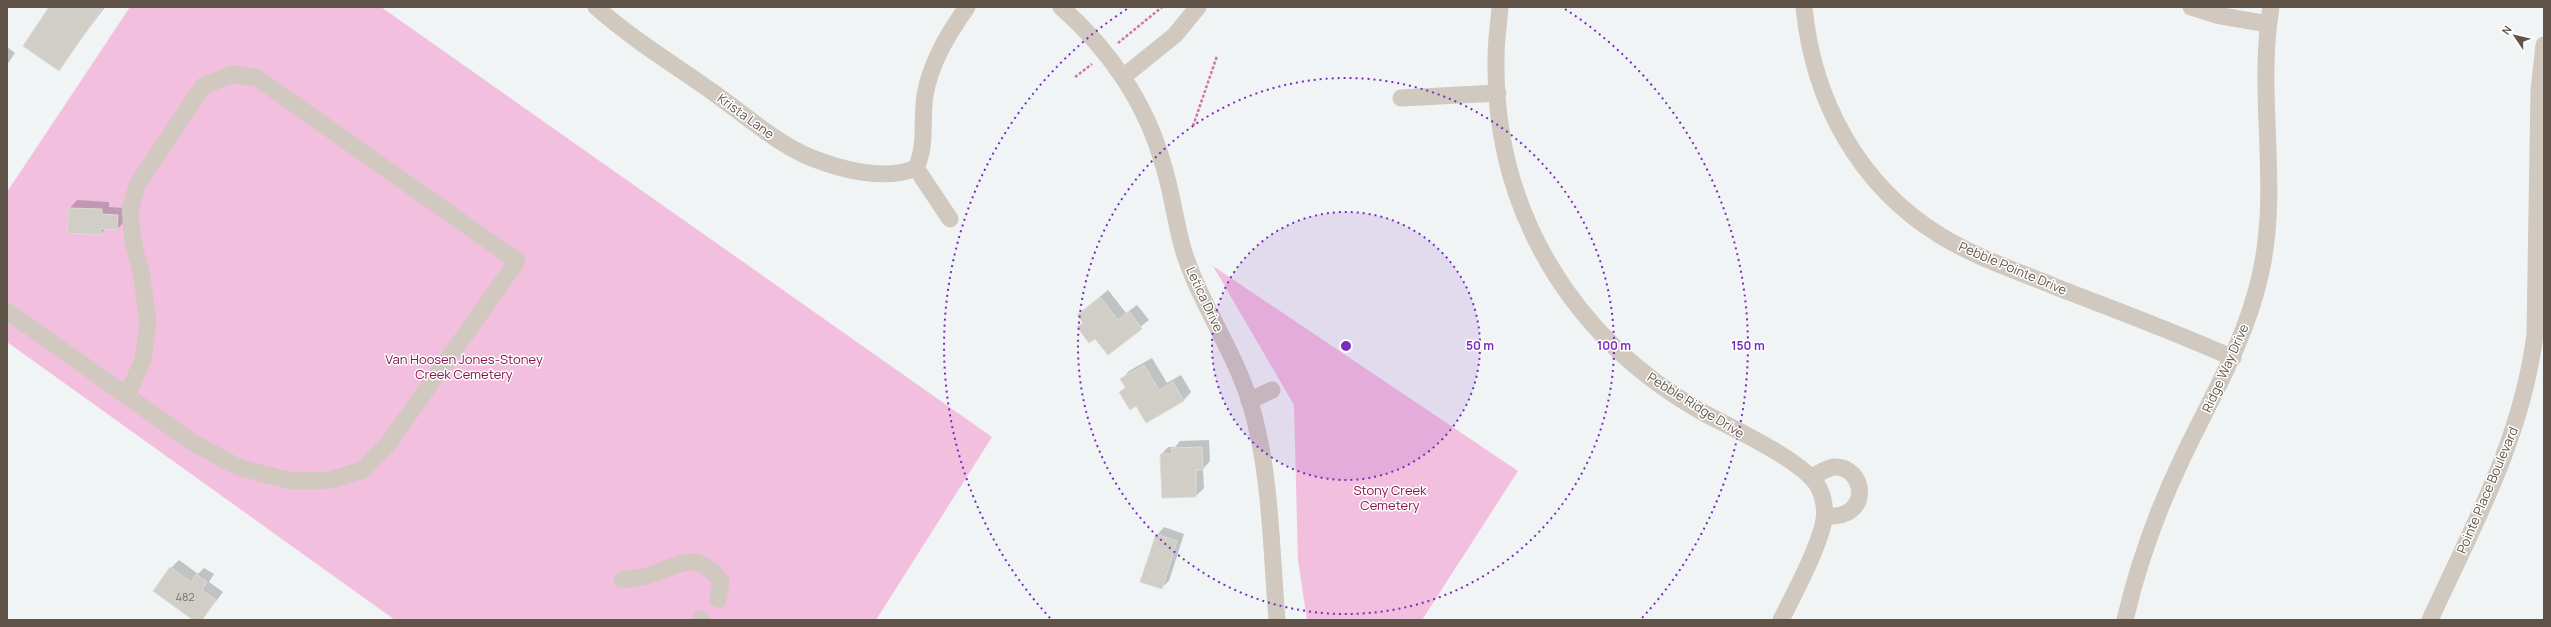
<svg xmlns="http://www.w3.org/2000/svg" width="2551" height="627" font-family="Manrope,sans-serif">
<rect width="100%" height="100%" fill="#f1f4f4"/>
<g fill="#f2bfde">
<path d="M130 7H381L992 437 876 620H395L7 342V192Z"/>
<path d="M1213 266 1518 471 1422 620H1307L1298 560 1294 405Z"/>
</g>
<g fill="#0003">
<path d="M51 7H105L59 69Z"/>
<path d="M7 47 15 53 7 65Z"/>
<path d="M77 200 109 202V207L125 208 124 222 117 229H105L100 234 68 232 70 208Z"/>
<path d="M1108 290 1126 313 1137 305 1149 320 1108 353 1095 337 1078 328 1084 322 1078 315Z"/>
<path d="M1152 358 1167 383 1181 375 1191 392 1184 400 1147 422 1136 405 1120 392 1126 386 1122 379 1129 371Z"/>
<path d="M1209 440 1210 461 1203 469 1204 488 1196 496 1163 497 1161 455 1168 447H1175L1180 441Z"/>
<path d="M1164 527 1184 534 1169 581 1161 588 1157 535Z"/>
<path d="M179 560 198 574 204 568 214 574 209 582 223 592 202 620H195L171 568Z"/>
</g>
<g fill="#d1cec8" stroke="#dddbd5">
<path d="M49 7H103L59 71 23 46Z"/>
<path d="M69 208 102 209V214L118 215 117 230 101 229V235L67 233Z"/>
<path d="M1100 297 1118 320 1129 311 1142 329 1108 355 1095 339 1089 343 1077 327 1083 323 1077 315Z"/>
<path d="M1144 365 1159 390 1173 382 1184 401 1146 423 1136 406 1130 410 1119 392 1126 388 1120 379Z"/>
<path d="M1202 447 1203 470H1196V497L1162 498 1160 454H1172V448Z"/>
<path d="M1156 534 1177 541 1162 589 1140 582Z"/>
<path d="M170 567 191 582 196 574 207 582 202 590 216 600 202 620H193L153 591Z"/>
</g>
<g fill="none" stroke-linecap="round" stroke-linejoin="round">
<g stroke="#d275a2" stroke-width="2.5" stroke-dasharray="3 2" stroke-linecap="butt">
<path d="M1118 43 1162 7"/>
<path d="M1075 77 1092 64"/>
<path d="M1193 126 1217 56"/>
</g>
<g stroke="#d1c8bf" stroke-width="17">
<path d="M596 7C632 39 675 65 714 93 745 115 777 144 812 158 842 170 885 181 916 168"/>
<path d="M1061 7C1109 49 1146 103 1163 164 1172 192 1175 221 1183 249 1199 302 1233 348 1250 402 1271 471 1271 548 1277 620"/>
<path d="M1500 7C1499 23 1496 40 1496 57 1493 210 1572 339 1704 413 1733 429 1805 461 1819 488 1824 499 1826 513 1823 525 1816 553 1794 594 1781 620"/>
<path d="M1804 7C1813 101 1859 186 1941 236 1977 258 2017 271 2056 287 2115 310 2175 332 2233 358"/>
<path d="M2191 7 2216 15 2268 24"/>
<path d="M1123 77 1175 35 1198 7"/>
<path d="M1401 98 1498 93"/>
<path d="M950 219 916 168C927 144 921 121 925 95 931 62 948 34 967 7"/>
<path d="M7 311 192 442 238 467 291 481 330 480 363 470 388 444 517 261 257 78 233 74 203 86 137 185 130 211 133 241 142 277 148 323 143 359 127 396"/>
<path d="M1249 401 1272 390"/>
<path d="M1812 477C1819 473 1827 468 1834 467 1865 465 1874 520 1825 516"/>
<path d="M622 580C630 578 639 578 647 576 679 566 695 548 721 581L718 599"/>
<path d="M701 619V620"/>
<path d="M2125 620C2138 564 2157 511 2182 459 2210 399 2245 343 2260 276 2281 187 2256 97 2271 7"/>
<path d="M2430 620C2473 526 2522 439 2535 334L2539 90 2544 45"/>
</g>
</g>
<circle cx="1346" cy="346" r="134" fill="#7b2cbf" fill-opacity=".12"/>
<g fill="none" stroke="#7b2cbf" stroke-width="2" stroke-dasharray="2 4">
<circle cx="1346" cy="346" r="134"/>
<circle cx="1346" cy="346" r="268"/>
<path d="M1050 618A402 402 0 0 1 1127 9M1565 9A402 402 0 0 1 1642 618"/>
</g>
<g text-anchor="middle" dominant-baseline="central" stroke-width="3" stroke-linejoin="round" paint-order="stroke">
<g font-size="11" fill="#7c7268">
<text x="185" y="596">482</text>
</g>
<g font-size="13" fill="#605448" stroke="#fff">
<text transform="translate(746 116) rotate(36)">Krista Lane</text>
<text transform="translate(2013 268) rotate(23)">Pebble Pointe Drive</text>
<text transform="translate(1205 299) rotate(65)">Letica Drive</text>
<text transform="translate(2225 368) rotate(-66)">Ridge Way Drive</text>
<text transform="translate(1696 405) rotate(32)">Pebble Ridge Drive</text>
<text transform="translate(2487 490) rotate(-67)">Pointe Place Boulevard</text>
</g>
<g font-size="13" fill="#87134c" stroke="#fff">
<text x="464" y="359">Van Hoosen Jones-Stoney<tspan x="464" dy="15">Creek Cemetery</tspan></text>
<text x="1390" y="490">Stony Creek<tspan x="1390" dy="15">Cemetery</tspan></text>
</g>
</g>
<circle cx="1346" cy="346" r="6" fill="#7b2cbf" stroke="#fff" stroke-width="2"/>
<g font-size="12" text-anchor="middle" font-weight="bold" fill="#7b2cbf" stroke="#fff" stroke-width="3" stroke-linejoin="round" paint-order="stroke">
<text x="1480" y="350">50 m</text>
<text x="1614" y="350">100 m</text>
<text x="1748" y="350">150 m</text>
</g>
<rect width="2551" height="627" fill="none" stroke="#605448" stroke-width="16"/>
<g transform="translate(2515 36) rotate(305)" stroke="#ffffff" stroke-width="3" paint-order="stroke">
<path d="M0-3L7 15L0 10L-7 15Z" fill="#605448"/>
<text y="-6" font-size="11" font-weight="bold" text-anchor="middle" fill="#605448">N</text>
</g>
</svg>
